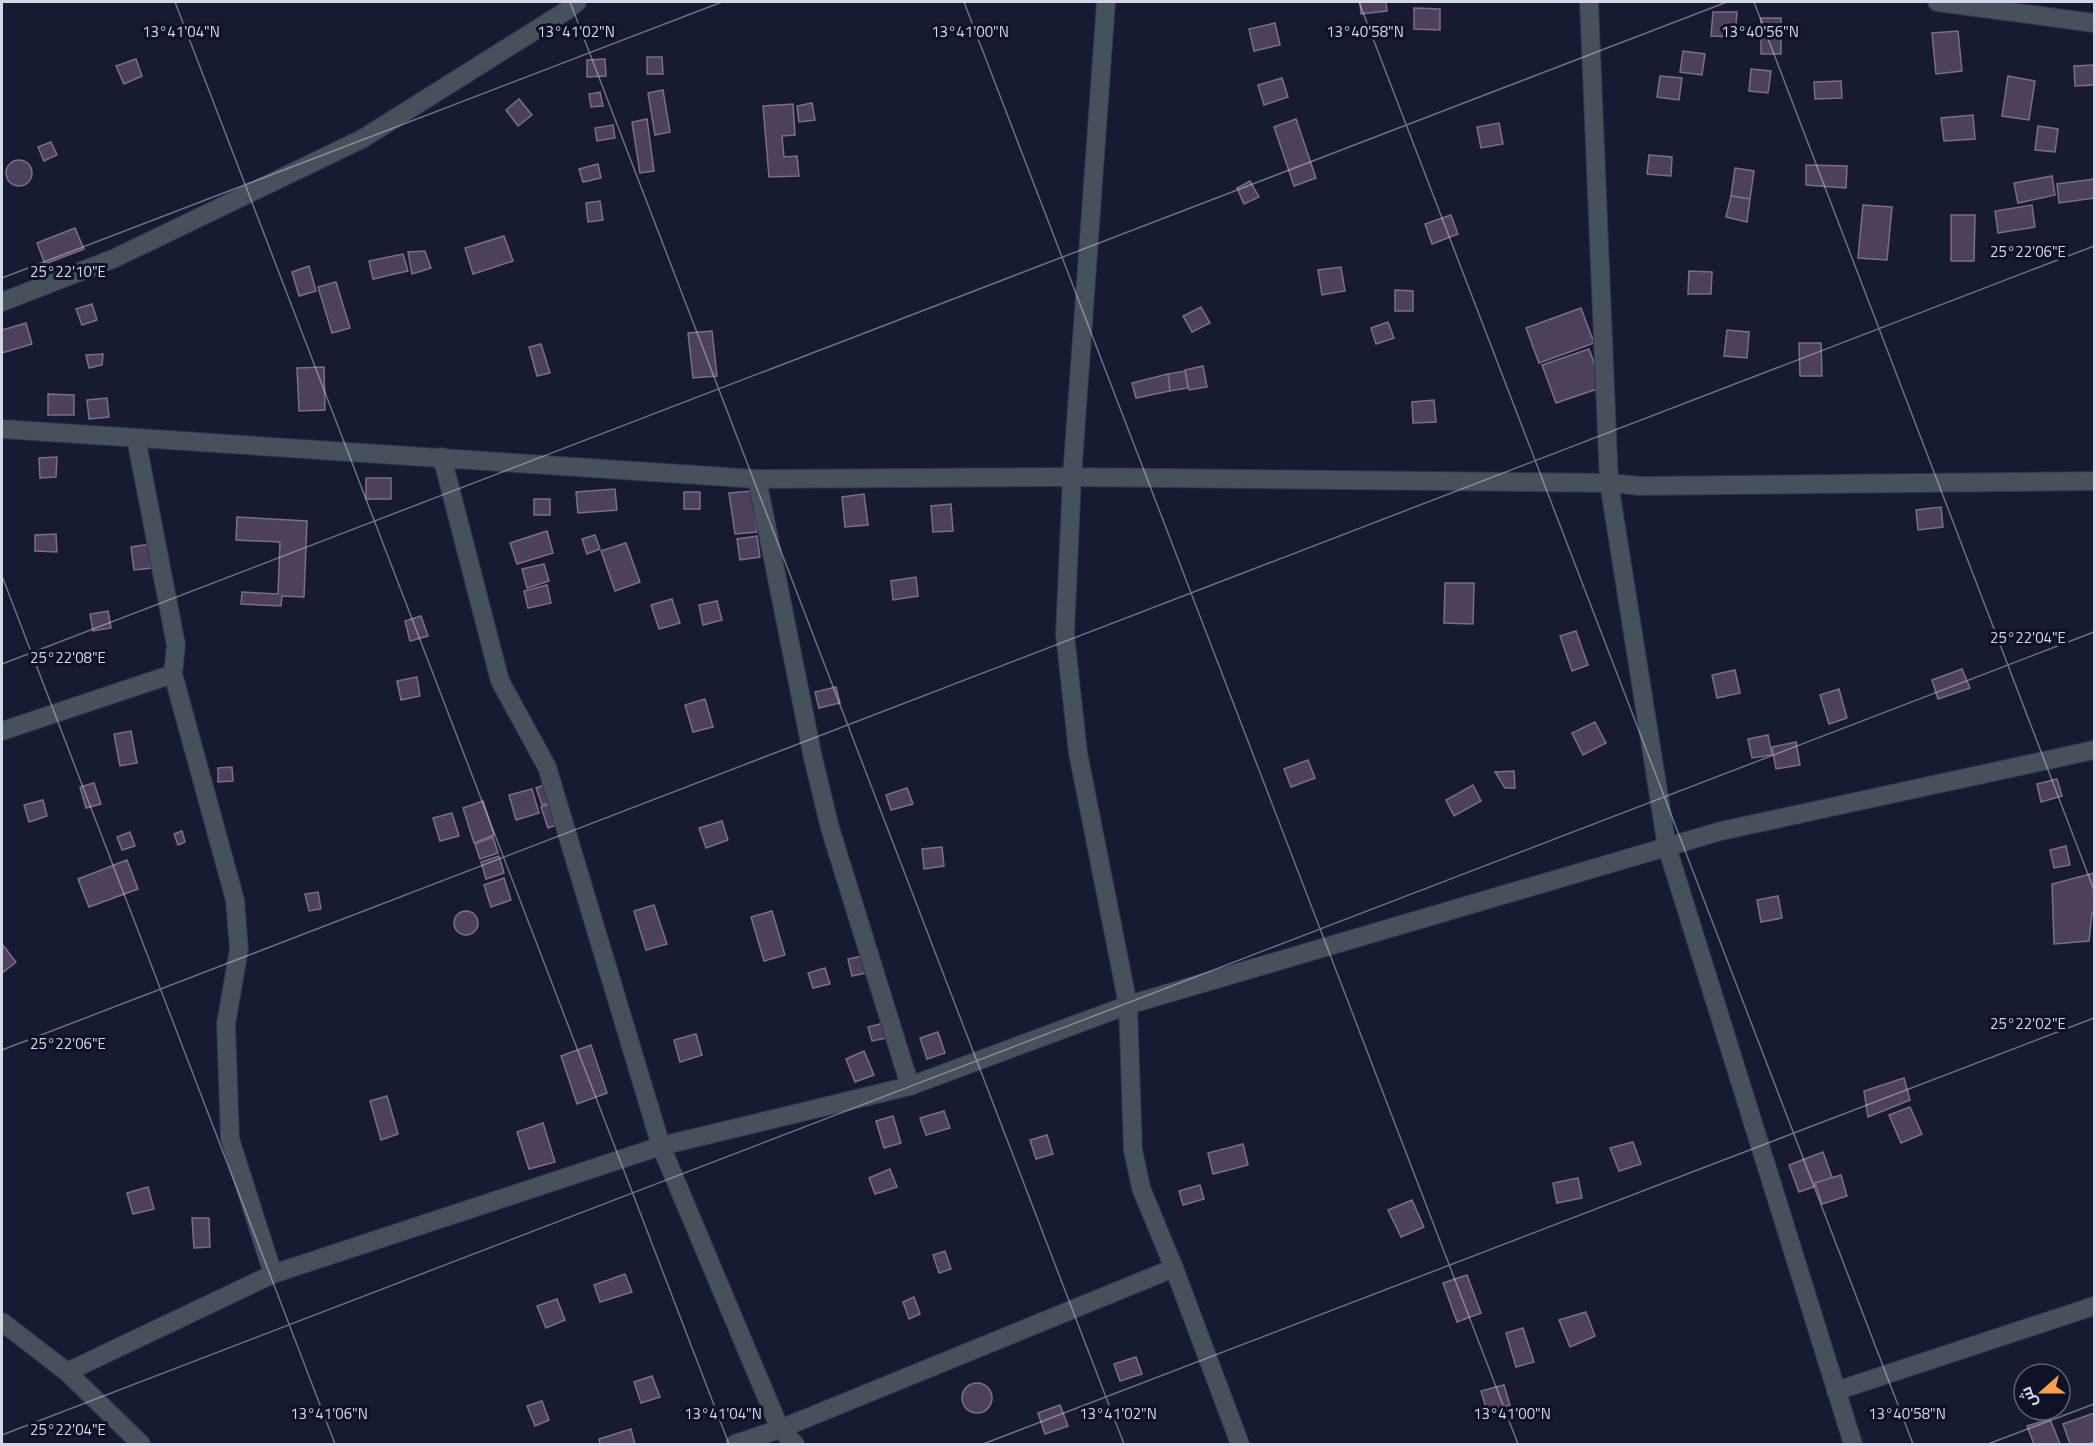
<svg xmlns="http://www.w3.org/2000/svg" width="2096" height="1446" font-family="'Titillium Web',Cairo,sans-serif">
<rect width="100%" height="100%" fill="#171a33"/>
<g fill="#4d3f5e" stroke="#7b6d8b" stroke-width="1.5">
<path d="M1360 2H1386L1387 11 1361 14Z"/>
<path d="M1414 8 1440 9V30L1414 29Z"/>
<path d="M1713 12H1737L1735 37 1711 36Z"/>
<rect x="1761" y="18" width="20" height="36"/>
<path d="M1275 23 1280 45 1254 51 1249 29Z"/>
<path d="M1958 31 1962 71 1936 74 1932 33Z"/>
<path d="M1683 51 1705 54 1702 75 1680 72Z"/>
<path d="M647 57H662L663 74H647Z"/>
<path d="M136 59 142 76 124 84 116 66Z"/>
<path d="M605 59 606 76 587 77V60Z"/>
<path d="M2094 65V85L2075 86 2074 66Z"/>
<path d="M1751 69 1771 71 1768 93 1749 91Z"/>
<path d="M1660 76 1682 78 1679 100 1657 97Z"/>
<path d="M2008 76 2035 81 2029 120 2002 116Z"/>
<path d="M1282 78 1288 97 1264 105 1258 85Z"/>
<path d="M1841 81 1842 98 1815 99 1814 82Z"/>
<path d="M663 90 670 132 655 135 648 93Z"/>
<path d="M600 92 603 106 591 107 589 94Z"/>
<path d="M519 99 532 115 518 126 506 110Z"/>
<path d="M812 103 815 120 799 122 797 106Z"/>
<path d="M793 104 795 135 782 136 784 157 797 156 799 176 769 177 763 106Z"/>
<path d="M1973 115 1975 139 1944 141 1941 118Z"/>
<path d="M647 119 654 171 640 173 632 122Z"/>
<path d="M1296 119 1316 178 1294 186 1274 127Z"/>
<path d="M1499 123 1503 144 1481 148 1477 127Z"/>
<path d="M613 125 615 138 597 141 595 128Z"/>
<path d="M2038 126 2058 129 2055 152 2035 150Z"/>
<path d="M51 142 57 155 44 161 38 147Z"/>
<path d="M1649 155 1672 157 1671 176 1647 174Z"/>
<circle cx="19" cy="173" r="13"/>
<path d="M598 164 601 178 583 182 579 169Z"/>
<path d="M1806 165 1847 166 1846 188 1806 185Z"/>
<path d="M1735 168 1754 171 1750 199 1731 196Z"/>
<path d="M2052 176 2055 195 2018 203 2014 183Z"/>
<path d="M2094 179V198L2059 203 2057 184Z"/>
<path d="M1250 181 1259 197 1244 204 1237 188Z"/>
<path d="M1731 196 1750 199 1747 222 1726 217Z"/>
<path d="M600 201 603 220 588 222 586 203Z"/>
<path d="M1863 205 1892 207 1887 260 1858 258Z"/>
<path d="M2032 205 2035 227 1998 233 1995 211Z"/>
<path d="M1451 215 1458 234 1432 244 1425 224Z"/>
<path d="M1951 215H1975L1974 261H1951Z"/>
<path d="M75 228 84 249 45 264 37 243Z"/>
<path d="M504 236 513 261 473 274 465 248Z"/>
<path d="M425 251 431 268 412 274 408 252Z"/>
<path d="M403 254 408 271 373 279 369 261Z"/>
<path d="M309 266 316 291 299 296 292 272Z"/>
<path d="M1341 267 1345 291 1322 295 1318 270Z"/>
<path d="M1689 271 1712 272 1711 294H1688Z"/>
<path d="M336 282 350 328 332 333 318 287Z"/>
<path d="M1395 290 1413 291V311H1395Z"/>
<path d="M92 304 97 320 82 325 76 309Z"/>
<path d="M1201 307 1210 323 1192 332 1183 316Z"/>
<path d="M1581 308 1594 343 1539 363 1526 328Z"/>
<path d="M1388 322 1394 338 1376 344 1371 328Z"/>
<path d="M26 323 32 344 2 353V330Z"/>
<path d="M1727 330 1749 332 1747 358 1724 356Z"/>
<path d="M712 331 717 376 693 378 688 333Z"/>
<path d="M1799 343H1821L1822 376H1800Z"/>
<path d="M541 344 550 373 537 376 529 347Z"/>
<path d="M1589 349 1603 387 1556 403 1542 365Z"/>
<path d="M103 354 102 365 89 368 86 355Z"/>
<path d="M1203 366 1207 387 1189 390 1185 370Z"/>
<path d="M324 367 325 410 299 411 297 368Z"/>
<path d="M1185 371 1188 388 1170 391 1168 374Z"/>
<path d="M1168 374 1170 391 1136 398 1132 383Z"/>
<path d="M48 394 74 395V415H48Z"/>
<path d="M107 398 109 417 89 419 87 400Z"/>
<path d="M1434 400 1436 422 1413 423 1412 402Z"/>
<path d="M57 457 56 477 40 478 39 458Z"/>
<rect x="366" y="478" width="25" height="21"/>
<path d="M615 489 617 510 578 513 576 492Z"/>
<path d="M752 491 757 532 735 534 729 493Z"/>
<rect x="684" y="492" width="16" height="17"/>
<path d="M864 494 868 525 845 527 842 497Z"/>
<rect x="534" y="499" width="16" height="16"/>
<path d="M951 504 953 531 933 532 931 506Z"/>
<path d="M1941 507 1943 527 1918 530 1916 510Z"/>
<path d="M237 517 307 521 304 597 282 596 281 606 241 604 242 592 278 594 280 542 236 540Z"/>
<path d="M547 531 553 553 517 564 510 543Z"/>
<path d="M56 534 57 552 35 551V535Z"/>
<path d="M595 535 600 549 587 554 582 539Z"/>
<path d="M757 536 760 557 740 560 737 539Z"/>
<path d="M626 543 640 582 615 591 601 551Z"/>
<path d="M150 544 152 568 134 570 131 547Z"/>
<path d="M544 564 549 581 527 588 522 569Z"/>
<path d="M916 577 918 596 893 600 891 581Z"/>
<path d="M1445 583H1474L1473 624 1444 623Z"/>
<path d="M547 585 551 603 528 608 524 591Z"/>
<path d="M672 599 680 623 659 629 651 605Z"/>
<path d="M717 601 722 620 703 625 699 605Z"/>
<path d="M108 611 111 628 93 631 90 614Z"/>
<path d="M421 616 428 636 410 641 405 621Z"/>
<path d="M1576 631 1588 665 1572 671 1560 636Z"/>
<path d="M1962 669 1970 688 1938 699 1932 680Z"/>
<path d="M1735 670 1740 693 1717 698 1712 675Z"/>
<path d="M417 677 420 696 401 700 397 681Z"/>
<path d="M836 687 840 703 819 708 815 692Z"/>
<path d="M1839 689 1847 718 1829 724 1820 695Z"/>
<path d="M705 699 713 727 693 732 685 705Z"/>
<path d="M1595 722 1606 743 1583 755 1572 733Z"/>
<path d="M131 731 137 763 120 766 114 734Z"/>
<path d="M1768 735 1772 755 1752 758 1748 739Z"/>
<path d="M1796 742 1800 765 1776 769 1772 747Z"/>
<path d="M1308 760 1315 778 1291 787 1284 769Z"/>
<path d="M232 767 233 781 218 782V768Z"/>
<path d="M1514 771 1515 788H1505L1495 772Z"/>
<path d="M2057 779 2062 796 2041 802 2037 784Z"/>
<path d="M94 783 101 804 86 808 80 787Z"/>
<path d="M549 783 555 801 542 805 536 788Z"/>
<path d="M1473 785 1481 801 1454 816 1446 800Z"/>
<path d="M907 788 913 804 891 810 886 795Z"/>
<path d="M532 789 539 813 516 820 509 795Z"/>
<path d="M43 800 47 816 29 822 24 805Z"/>
<path d="M483 801 494 835 474 843 463 808Z"/>
<path d="M555 803 561 823 548 828 541 807Z"/>
<path d="M452 813 459 836 440 841 433 818Z"/>
<path d="M722 821 728 840 706 848 699 828Z"/>
<path d="M182 831 185 842 178 845 174 834Z"/>
<path d="M130 832 135 846 122 850 117 837Z"/>
<path d="M493 837 498 853 480 859 475 844Z"/>
<path d="M2066 846 2070 865 2054 868 2050 850Z"/>
<path d="M942 847 944 866 924 869 922 849Z"/>
<path d="M499 856 504 873 486 879 481 862Z"/>
<path d="M127 860 138 889 89 907 78 879Z"/>
<path d="M2094 873V912L2092 913 2089 941 2054 944 2052 884Z"/>
<path d="M504 878 511 900 491 907 484 885Z"/>
<path d="M318 892 321 909 309 911 305 894Z"/>
<path d="M1778 896 1782 918 1761 922 1757 900Z"/>
<path d="M654 905 667 944 646 950 634 911Z"/>
<circle cx="466" cy="923" r="12"/>
<path d="M772 911 785 955 764 961 751 917Z"/>
<path d="M2 944 16 962 2 973Z"/>
<path d="M866 955 870 972 852 976 848 959Z"/>
<path d="M825 968 830 984 813 988 808 973Z"/>
<path d="M884 1023 887 1038 872 1041 868 1027Z"/>
<path d="M938 1032 945 1053 927 1059 920 1038Z"/>
<path d="M696 1034 702 1055 680 1062 674 1040Z"/>
<path d="M591 1045 607 1093 577 1104 561 1056Z"/>
<path d="M864 1051 874 1075 855 1082 846 1059Z"/>
<path d="M1904 1078 1910 1100 1868 1117 1864 1091Z"/>
<path d="M387 1096 398 1134 381 1140 370 1101Z"/>
<path d="M1910 1107 1922 1134 1901 1143 1889 1115Z"/>
<path d="M944 1111 950 1128 926 1135 920 1118Z"/>
<path d="M893 1116 901 1143 884 1148 876 1121Z"/>
<path d="M543 1123 555 1162 529 1169 517 1132Z"/>
<path d="M1047 1135 1053 1154 1036 1159 1030 1140Z"/>
<path d="M1633 1142 1641 1164 1619 1171 1610 1148Z"/>
<path d="M1243 1144 1248 1165 1213 1174 1208 1153Z"/>
<path d="M1823 1152 1833 1180 1799 1192 1789 1165Z"/>
<path d="M890 1169 897 1187 875 1194 869 1178Z"/>
<path d="M1841 1175 1847 1196 1822 1204 1815 1183Z"/>
<path d="M1578 1178 1582 1198 1557 1203 1553 1183Z"/>
<path d="M1200 1185 1204 1199 1183 1205 1179 1191Z"/>
<path d="M148 1187 154 1209 133 1214 127 1193Z"/>
<path d="M1412 1200 1424 1227 1401 1237 1388 1210Z"/>
<path d="M192 1218H209L210 1247 194 1248Z"/>
<path d="M945 1251 951 1269 939 1273 933 1255Z"/>
<path d="M625 1274 632 1292 600 1302 594 1285Z"/>
<path d="M1467 1275 1481 1313 1457 1322 1443 1283Z"/>
<path d="M914 1297 920 1314 909 1319 903 1302Z"/>
<path d="M557 1299 565 1320 546 1328 537 1306Z"/>
<path d="M1586 1312 1595 1336 1570 1347 1559 1320Z"/>
<path d="M1523 1328 1534 1362 1516 1367 1506 1333Z"/>
<path d="M1136 1357 1142 1374 1120 1381 1114 1364Z"/>
<path d="M652 1376 660 1397 641 1403 634 1382Z"/>
<circle cx="977" cy="1398" r="15"/>
<path d="M1504 1385 1510 1405 1487 1411 1481 1391Z"/>
<path d="M542 1401 549 1420 535 1426 527 1406Z"/>
<path d="M1060 1405 1068 1426 1045 1434 1038 1413Z"/>
<path d="M2094 1413V1442L2088 1444H2070L2063 1424Z"/>
<path d="M2050 1419 2060 1444H2034L2027 1426Z"/>
<path d="M631 1429 635 1444H600L599 1439Z"/>
</g>
<g fill="none" stroke-linecap="round" stroke-linejoin="round">
<g stroke="#31344c" stroke-width="20">
<g id="street">
<path d="M1106 2 1072 477 1065 634 1078 753 1128 1005 1133 1150 1141 1188 1174 1268 1240 1444"/>
<path d="M1589 2 1609 483 1667 847 1853 1444"/>
<path d="M1937 2 2094 23"/>
<path d="M2 302 115 258 362 139 566 11 577 2"/>
<path d="M2 429 757 479 1072 477 1609 483 1640 486 2094 481"/>
<path d="M136 438 176 645 173 674 235 900 239 949 226 1024 230 1139 273 1274"/>
<path d="M442 457 500 681 547 767 661 1146 780 1429 795 1444"/>
<path d="M757 479 813 758 830 828 910 1086"/>
<path d="M2 731 173 674"/>
<path d="M2 1322 67 1372 141 1444"/>
<path d="M67 1372 273 1274 661 1146 910 1086 1128 1005 1721 831 2094 750"/>
<path d="M1836 1391 2094 1306"/>
<path d="M735 1444 780 1429 1174 1268"/>
</g>
</g>
<use href="#street" stroke="#46515b" stroke-width="18"/>
</g>
<path fill="none" stroke="#d4d7e8" stroke-width="1.5" stroke-opacity="0.45" d="M175 2 729 1444M570 2 1124 1444M964 2 1518 1444M1359 2 1913 1444M1754 2 2094 890M2 278 722 2M2 576 335 1444M2 664 1727 2M2 1050 2094 246M2 1435 2094 632M983 1444 2094 1018M1988 1444 2094 1404"/>
<g font-size="15" text-anchor="middle" fill="#d4d7e8" stroke="#0f1128" stroke-width="6" stroke-linejoin="round" paint-order="stroke">
<text x="181" y="37">13°41'04"N</text>
<text x="576" y="37">13°41'02"N</text>
<text x="970" y="37">13°41'00"N</text>
<text x="1365" y="37">13°40'58"N</text>
<text x="1760" y="37">13°40'56"N</text>
<text x="2028" y="257">25°22'06"E</text>
<text x="68" y="277">25°22'10"E</text>
<text x="2028" y="643">25°22'04"E</text>
<text x="68" y="663">25°22'08"E</text>
<text x="2028" y="1029">25°22'02"E</text>
<text x="68" y="1049">25°22'06"E</text>
<text x="329" y="1419">13°41'06"N</text>
<text x="723" y="1419">13°41'04"N</text>
<text x="1118" y="1419">13°41'02"N</text>
<text x="1512" y="1419">13°41'00"N</text>
<text x="1907" y="1419">13°40'58"N</text>
<text x="68" y="1435">25°22'04"E</text>
</g>
<rect width="2096" height="1446" fill="none" stroke="#d4d7e8" stroke-width="6"/>
<g transform="translate(2042 1392) rotate(249)"><circle r="28" fill="#0f1128" stroke="#5e6075" stroke-width="1.5"/>
<path d="M0-4.5L10 22L0 15L-10 22Z" fill="#f8a04b"/>
<text y="-9" font-size="16" font-weight="bold" text-anchor="middle" fill="#d4d7e8">ش</text>
</g>
</svg>
